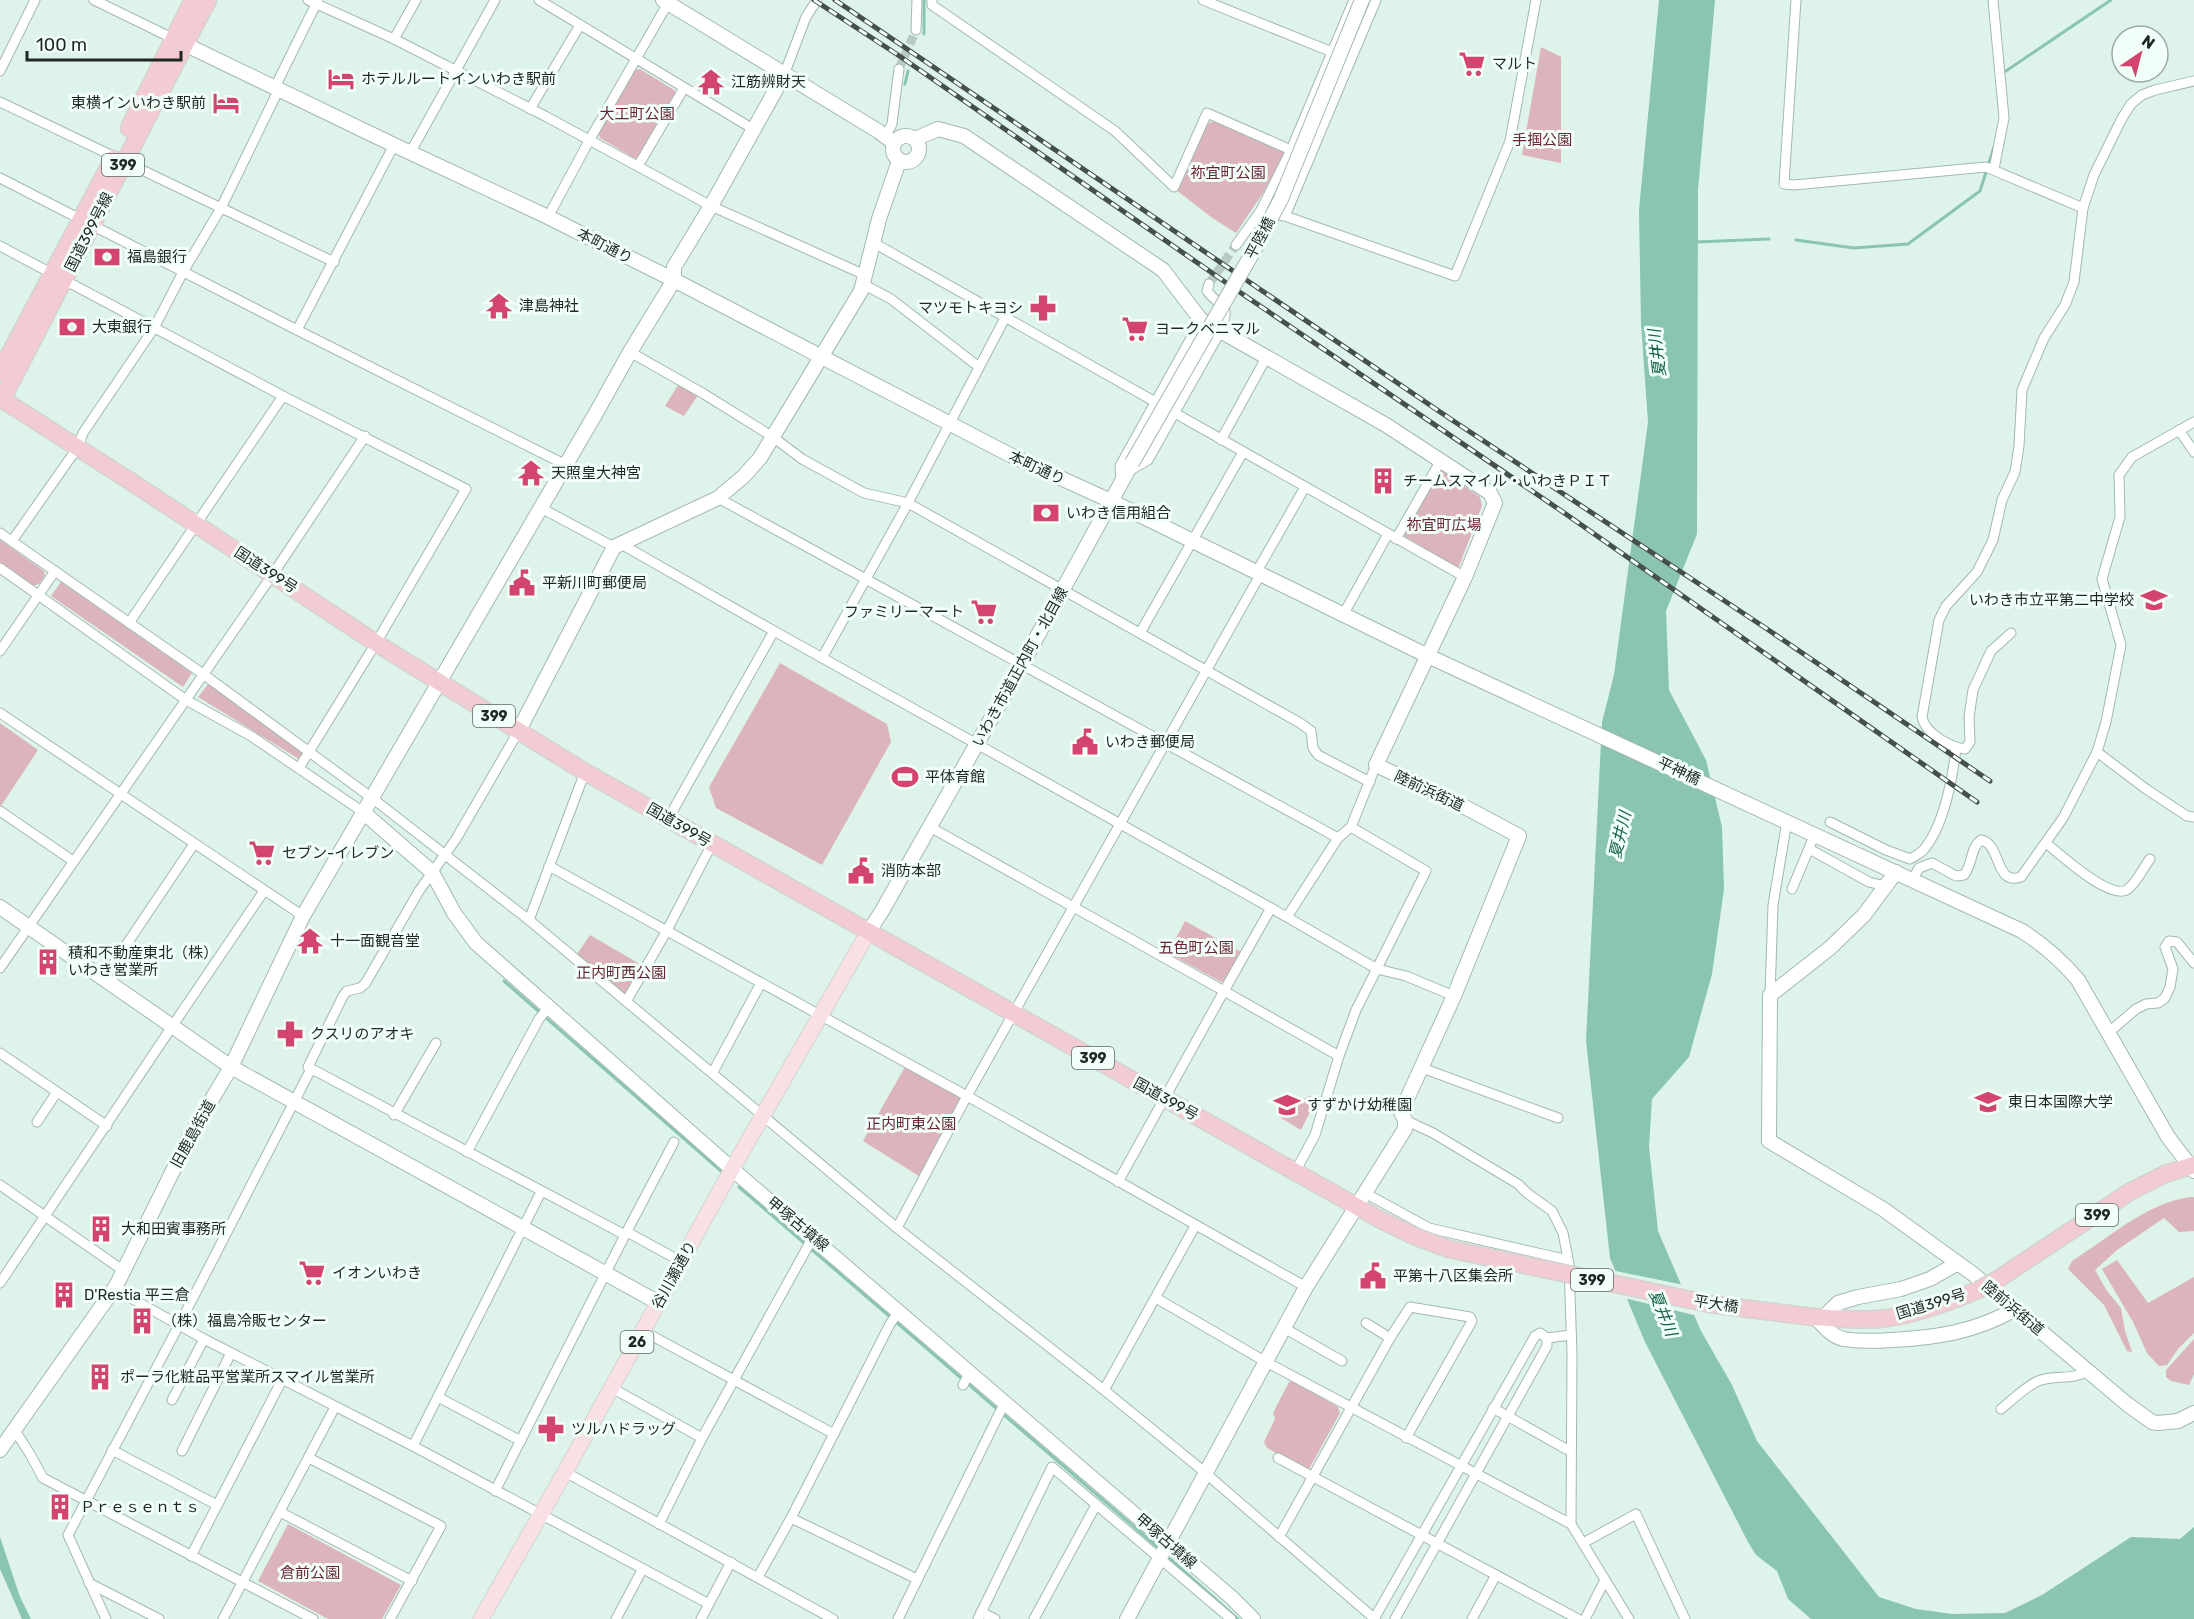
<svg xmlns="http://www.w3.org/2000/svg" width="2194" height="1619" font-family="Rubik,'Noto Sans JP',sans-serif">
<rect width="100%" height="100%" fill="#def4eb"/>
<g fill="#dbb5bb">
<path d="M1541 47 1561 57V163L1522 155Z"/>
<path d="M640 69 674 90 676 94 639 158H634L600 138 598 133 635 70Z"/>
<path d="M1217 119 1287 150 1263 193 1236 233 1211 217 1175 189 1203 126Z"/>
<path d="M678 385 698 395 684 416 665 406Z"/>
<path d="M1441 470 1480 497 1482 506 1458 569 1404 536Z"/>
<path d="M0 540 44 571 45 575 40 583 34 586 0 562Z"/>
<path d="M61 582 192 673 183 687 51 596Z"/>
<path d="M780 663 887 724 891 742 822 865 716 808 709 787Z"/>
<path d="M209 683 303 753 299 759 198 697Z"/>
<path d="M0 723 38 750 1 806 0 805Z"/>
<path d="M1185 921 1241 952 1226 981 1221 982 1168 953Z"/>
<path d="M590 935 645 967 627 999 575 957Z"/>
<path d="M906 1065 966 1097 922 1178 863 1141Z"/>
<path d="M1310 1096 1316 1100 1301 1130 1281 1118 1290 1105Z"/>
<path d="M2191 1197H2194V1231L2179 1232 2164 1218 2117 1250 2095 1270 2107 1291 2121 1308 2125 1331 2132 1352 2127 1351 2104 1305 2068 1269 2072 1261C2109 1238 2147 1202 2191 1197Z"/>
<path d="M2117 1260 2148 1303 2194 1277V1333L2178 1349 2167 1365 2159 1366 2147 1353 2133 1322 2102 1269Z"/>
<path d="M2194 1339V1374L2189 1385 2171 1381 2166 1377V1370Z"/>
<path d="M1292 1381 1338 1407 1340 1413 1309 1469 1306 1470 1267 1448 1264 1442 1275 1419 1273 1413 1289 1382Z"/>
<path d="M288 1524 401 1585 382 1619H328L258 1581Z"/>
</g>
<g fill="#89c5af">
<path d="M1659 0H1715L1698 190 1697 534 1666 611 1669 690 1706 760 1722 827 1724 889 1712 974 1689 1057 1652 1099 1649 1147 1658 1231 1701 1331 1732 1385 1757 1441 1879 1597 1916 1609 1952 1614 2005 1613 2042 1595 2131 1537 2180 1539 2194 1527V1619H1811L1788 1599 1777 1571 1756 1555 1748 1542 1645 1342 1610 1258 1586 1041 1602 722 1614 675 1648 422 1641 324 1639 210Z"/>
<path d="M0 1537 20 1597 31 1619H22L0 1569Z"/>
</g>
<path fill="#def4eb" d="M1611 1270 1684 1285 1698 1316 1624 1298Z"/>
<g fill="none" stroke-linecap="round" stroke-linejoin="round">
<g stroke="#89c5af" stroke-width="3">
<path d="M924 34V0"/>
<path d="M2003 73 2111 0"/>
<path d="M905 84 908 71"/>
<path d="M1796 240 1854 248 1908 244 1980 191 1994 147"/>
<path d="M1696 242 1769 239"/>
<path d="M504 981 721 1171"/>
<path d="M739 1187 1161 1550"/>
<path d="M1166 1555 1238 1619"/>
</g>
<g stroke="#b8cbc3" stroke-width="9" stroke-dasharray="9 4.5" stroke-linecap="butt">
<path d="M899 69 916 30"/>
<path d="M1209 284 1236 245"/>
</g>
<g stroke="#a3b8b0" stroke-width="11">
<g id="street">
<path d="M94 0 174 39"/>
<path d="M308 0 394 39 545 116 711 206 865 275"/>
<path d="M539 0 753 129"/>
<path d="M932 0V5L1115 131 1174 187 1207 113 1291 150"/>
<path d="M1203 0 1332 52"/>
<path d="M1354 0 1291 150 1260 212 1285 216 1376 0"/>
<path d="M1796 0 1784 184 1794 185 1986 167 2083 208"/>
<path d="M1993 0 2004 118 1994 169"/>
<path d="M916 30 917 0"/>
<path d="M394 39 416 0"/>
<path d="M0 71 35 0"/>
<path d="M784 75 806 17 817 0"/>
<path d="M275 87 318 0"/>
<path d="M0 102 334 262"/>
<path d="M530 109 580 25"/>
<path d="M885 137 892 124 899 69"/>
<path d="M410 153 495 0"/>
<path d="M638 166 684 88"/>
<path d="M0 178 297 330 566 465"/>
<path d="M1285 216 1455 276 1510 141 1536 0"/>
<path d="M548 217 590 139 668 3"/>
<path d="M874 243 1465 577"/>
<path d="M1236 245 1260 212"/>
<path d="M0 246 283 396 466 489 376 643 299 768"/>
<path d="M863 284 891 299 979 367"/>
<path d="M297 330 394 145"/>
<path d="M630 352 704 394 773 437 802 459 864 493 908 503 1300 723 1311 731 1313 748 1318 755 1370 782"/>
<path d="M2179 430 2194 452"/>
<path d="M1221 440 1266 358"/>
<path d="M1129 471 1148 460 1220 332C1231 302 1224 312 1207 291L1209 284"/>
<path d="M1121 482 1120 466 1201 320"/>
<path d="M718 498 1338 838"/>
<path d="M541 508 614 547"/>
<path d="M0 533 203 674 372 798 529 920 897 1228 1104 1390 1196 1465 1375 1619"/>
<path d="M1396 539 1441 460"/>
<path d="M12 541 78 447 83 433 154 328 183 272 221 208 279 89"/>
<path d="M621 544 774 631 1271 908 1377 969 1406 976 1454 996"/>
<path d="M0 568 186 700 251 736 363 812"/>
<path d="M1256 573 1305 487"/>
<path d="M1343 615 1388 534"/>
<path d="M129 623 283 396"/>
<path d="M1140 633 1243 452"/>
<path d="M2011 633 1991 651 1973 690 1969 717 1970 742 1965 749C1949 747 1925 733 1922 717L1939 620 1946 606 1977 572 1993 540 2002 500 2015 472 2019 446 2022 390 2044 338 2065 305 2074 282 2083 208 2094 175 2121 120 2131 104 2142 95 2155 90 2194 81"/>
<path d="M0 651 55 571"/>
<path d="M822 658 908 503 1005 318"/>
<path d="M0 713 303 916"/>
<path d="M2097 752 2146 789 2187 816 2194 817"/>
<path d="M0 811 73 861"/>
<path d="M668 819 774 631"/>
<path d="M1830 822 1886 850 1910 859C1915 856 1922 853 1925 848 1944 824 1953 778 1956 748"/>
<path d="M930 827 1224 991 1118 1182"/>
<path d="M1815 833 1810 846 1811 850 1869 882 1885 886"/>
<path d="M2046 843C2060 854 2111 902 2128 889 2137 882 2143 868 2150 859"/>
<path d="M549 866 967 1096 1306 1287"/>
<path d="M1913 879 1919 868 1932 863 1956 876 1964 875C1973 864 1970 848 1981 840 2002 844 1994 886 2021 877L2063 818 2097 752 2106 722 2121 645 2102 579 2120 517 2119 475 2132 457 2194 422"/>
<path d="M1792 889 1810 846"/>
<path d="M1271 908 1224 991 1339 1056 1315 1135 1295 1172"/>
<path d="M1287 917 1338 838 1351 827 1376 765"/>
<path d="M529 920 585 772"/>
<path d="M0 968 273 574 365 436"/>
<path d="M104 978 194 844"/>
<path d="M1770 995 1773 905 1787 821"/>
<path d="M627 1000 666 932 712 844"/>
<path d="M2108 1033 2136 1009 2146 1004 2158 1003 2165 998 2170 987 2173 969 2165 947 2169 941 2177 942 2194 963"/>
<path d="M0 1053 107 1126"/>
<path d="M1339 1056 1356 1010 1426 871 1351 827"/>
<path d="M1422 1068 1558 1118"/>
<path d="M713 1072 761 983"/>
<path d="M394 1115 436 1043"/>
<path d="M1405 1120 1433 1133 1518 1184 1527 1193 1552 1211 1563 1233 1569 1264 1572 1354 1571 1524 1629 1619"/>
<path d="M37 1122 57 1092"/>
<path d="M467 1152 539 1019 548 1008"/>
<path d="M0 1185 124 1271"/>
<path d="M1365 1193 1429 1228 1568 1260"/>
<path d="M897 1228 967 1096 1260 575"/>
<path d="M627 1232 671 1256"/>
<path d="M625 1235 674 1142"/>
<path d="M0 1283C88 1152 175 1021 264 891"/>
<path d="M116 1286 129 1297 204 1339 413 1446 709 1604"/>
<path d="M1156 1298 1266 1362 1571 1524"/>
<path d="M1366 1323 1390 1338"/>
<path d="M1284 1328 1342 1361"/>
<path d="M643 1331 834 1434"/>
<path d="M963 1385 970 1372"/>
<path d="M612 1388 702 1438"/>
<path d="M1104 1390 1195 1226"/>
<path d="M438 1397 521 1441"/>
<path d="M172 1400 204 1339"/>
<path d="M1493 1408 1566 1449 1571 1450"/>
<path d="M2001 1409C2012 1400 2025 1387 2038 1381 2056 1374 2071 1381 2088 1371"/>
<path d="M14 1429 30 1454 43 1478 313 1619"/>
<path d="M413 1446 541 1192"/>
<path d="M112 1450 217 1505"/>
<path d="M182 1451 231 1353"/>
<path d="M309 1458 441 1526 390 1619"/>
<path d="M1278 1458 1578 1619"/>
<path d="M565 1472 833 1619"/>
<path d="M495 1491 625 1235 308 1067 343 996 347 991 360 988 365 984 419 891 456 839 518 732"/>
<path d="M280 1512 412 1581"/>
<path d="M791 1518 917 1579"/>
<path d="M659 1524 702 1438 813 1237"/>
<path d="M1279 1537 1390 1338 1410 1307 1470 1317 1472 1321 1406 1438"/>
<path d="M1583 1543 1636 1514 1685 1619"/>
<path d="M191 1556 282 1380"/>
<path d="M758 1577 791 1518 890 1324 899 1311"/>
<path d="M89 1583 159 1619"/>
<path d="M981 1612 995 1619"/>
<path d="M106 1619 68 1535 179 1325 311 1069"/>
<path d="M223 1619 335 1407"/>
<path d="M616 1619 642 1570"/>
<path d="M701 1619 731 1562"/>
<path d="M898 1619 1002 1408 1008 1404"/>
<path d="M978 1619 1052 1467 1231 1619"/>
<path d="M1034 1619 1096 1505"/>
<path d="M1374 1619 1535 1336 1540 1333 1547 1338 1571 1335"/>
<path d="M1395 1619 1547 1346V1338"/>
<path d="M1472 1619 1496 1575"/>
<path d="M1585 1619 1605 1580"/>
</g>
</g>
<g stroke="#a3b8b0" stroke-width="16">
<g id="secondary">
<path d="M663 0 878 131 894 143"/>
<path d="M176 40 394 145 548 217 674 280 1012 456 1111 501 1428 656 2022 931C2044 945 2061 960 2078 980L2168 1137 2194 1171"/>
<circle cx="906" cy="149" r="13"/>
<path d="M915 139 938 129 964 136 1163 270 1201 320 1386 425 1490 493 1495 503 1465 577 1376 765 1461 805 1519 836 1454 996 1401 1112 1405 1120V1129L1306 1287 1127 1619"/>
<path d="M518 732 614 547 718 498 744 476 760 458 861 291 879 219 899 161"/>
<path d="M363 812 432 872 454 913 476 943 732 1169 1231 1597 1253 1619"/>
<path d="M1896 872 1864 915 1830 948 1770 995 1769 1141 1883 1209 1973 1274 2127 1404 2152 1422 2158 1423 2178 1421 2194 1413"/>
<path d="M0 907 231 1067 659 1303"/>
<path d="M869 931 882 911 1021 666 1132 463"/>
<path d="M1815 1317C1824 1326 1832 1337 1844 1339 1859 1342 1876 1341 1891 1340 1935 1338 1976 1332 2015 1309"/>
<path d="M1823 1318 1838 1303 1858 1297 1901 1289 1930 1279 1958 1263"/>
<path d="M0 1450 116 1286 189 1138 231 1067 303 916 596 413 630 352 674 280V267L711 206 784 75"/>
</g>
</g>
<g stroke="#d2d4d3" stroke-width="17">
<path id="primary" d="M481 1619 565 1472 732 1169 869 931"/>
</g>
<g stroke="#d2d4d3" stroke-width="19">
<g id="highway">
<path d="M129 128 193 0"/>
<path d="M0 372 113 159"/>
<path d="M0 398 130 481 376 643 585 772 1379 1219"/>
<path d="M2 400 208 0"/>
<path d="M1995 1281 2131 1191 2165 1174 2194 1165"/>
<path d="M1813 1317C1835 1318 1856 1321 1879 1319 1912 1316 1947 1303 1978 1290"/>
</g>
</g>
<use href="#street" stroke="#fff" stroke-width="9"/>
<use href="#secondary" stroke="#fff" stroke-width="14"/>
<use href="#primary" stroke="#f8e0e4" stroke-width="15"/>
<use href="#highway" stroke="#f3cbd2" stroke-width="16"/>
<g stroke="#454f4b" stroke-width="5">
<g id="rail">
<path d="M814 0 898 55 1241 293 1560 510 1977 802"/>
<path d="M835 0 1449 418 1767 629 1990 781"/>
</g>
</g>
<use href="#rail" stroke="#f2fff9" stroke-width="3" stroke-dasharray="9" stroke-linecap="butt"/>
<g stroke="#a3b8b0" stroke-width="16" stroke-linecap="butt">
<path id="secondary-bridge" d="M1132 463 1253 252 1281 199 1362 0"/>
</g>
<g stroke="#d2d4d3" stroke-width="19" stroke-linecap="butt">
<g id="highway-bridge">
<path d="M1379 1219 1414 1236 1449 1249 1710 1304 1813 1317"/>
<path d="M1978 1290 1995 1281"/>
</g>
</g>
<use href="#secondary-bridge" stroke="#fff" stroke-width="14"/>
<use href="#highway-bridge" stroke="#f3cbd2" stroke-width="16"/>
</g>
<defs>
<g id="supermarket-bare" transform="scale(2.07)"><path d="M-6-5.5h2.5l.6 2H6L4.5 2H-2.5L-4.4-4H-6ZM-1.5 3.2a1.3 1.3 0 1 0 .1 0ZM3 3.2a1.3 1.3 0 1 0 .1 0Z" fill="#d3456f" stroke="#f2fff9" stroke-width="2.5" paint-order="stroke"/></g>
<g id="hotel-bare" transform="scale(2.07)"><path d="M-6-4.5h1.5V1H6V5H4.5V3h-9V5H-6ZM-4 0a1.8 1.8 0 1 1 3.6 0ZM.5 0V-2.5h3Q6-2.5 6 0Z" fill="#d3456f" stroke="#f2fff9" stroke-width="2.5" paint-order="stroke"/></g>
<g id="temple-bare" transform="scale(2.07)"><path d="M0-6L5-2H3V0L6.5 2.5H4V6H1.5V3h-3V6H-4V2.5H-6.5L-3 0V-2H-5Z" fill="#d3456f" stroke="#f2fff9" stroke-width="2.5" paint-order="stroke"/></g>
<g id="bank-bare" transform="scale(2.07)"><path d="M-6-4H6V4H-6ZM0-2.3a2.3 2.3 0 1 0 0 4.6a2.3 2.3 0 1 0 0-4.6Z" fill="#d3456f" stroke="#f2fff9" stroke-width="2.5" paint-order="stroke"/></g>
<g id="pharmacy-bare" transform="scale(2.07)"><path d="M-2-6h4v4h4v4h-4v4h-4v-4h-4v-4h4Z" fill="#d3456f" stroke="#f2fff9" stroke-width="2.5" paint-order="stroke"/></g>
<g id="building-bare" transform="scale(2.07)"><path d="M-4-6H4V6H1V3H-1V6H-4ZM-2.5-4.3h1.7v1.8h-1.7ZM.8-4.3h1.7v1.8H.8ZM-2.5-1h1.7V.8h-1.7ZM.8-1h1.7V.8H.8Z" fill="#d3456f" stroke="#f2fff9" stroke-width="2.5" paint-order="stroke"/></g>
<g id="civic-bare" transform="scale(2.07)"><path d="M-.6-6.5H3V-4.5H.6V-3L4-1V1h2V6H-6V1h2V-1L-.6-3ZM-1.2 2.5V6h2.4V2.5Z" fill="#d3456f" stroke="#f2fff9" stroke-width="2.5" paint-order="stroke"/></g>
<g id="school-bare" transform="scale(2.07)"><path d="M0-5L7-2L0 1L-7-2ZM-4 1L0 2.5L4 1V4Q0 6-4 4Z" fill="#d3456f" stroke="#f2fff9" stroke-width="2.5" paint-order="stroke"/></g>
<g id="stadium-bare" transform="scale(2.07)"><path d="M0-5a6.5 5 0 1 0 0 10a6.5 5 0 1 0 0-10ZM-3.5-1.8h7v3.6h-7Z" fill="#d3456f" stroke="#f2fff9" stroke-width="2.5" paint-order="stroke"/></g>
<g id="university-bare" transform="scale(2.07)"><path d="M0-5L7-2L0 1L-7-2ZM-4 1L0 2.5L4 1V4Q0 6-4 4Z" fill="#d3456f" stroke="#f2fff9" stroke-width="2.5" paint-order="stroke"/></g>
</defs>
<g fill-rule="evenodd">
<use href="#supermarket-bare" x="1472" y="64"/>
<use href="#hotel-bare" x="341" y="79"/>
<use href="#temple-bare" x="711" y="82"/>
<use href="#hotel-bare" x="226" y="103"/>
<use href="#bank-bare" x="107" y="257"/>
<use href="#temple-bare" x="499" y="306"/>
<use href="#pharmacy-bare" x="1043" y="308"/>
<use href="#bank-bare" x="72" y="327"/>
<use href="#supermarket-bare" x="1135" y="329"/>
<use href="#temple-bare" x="531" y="473"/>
<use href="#building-bare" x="1383" y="481"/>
<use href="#bank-bare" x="1046" y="513"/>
<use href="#civic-bare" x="522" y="583"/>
<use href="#school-bare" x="2154" y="600"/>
<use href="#supermarket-bare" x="984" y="612"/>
<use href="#civic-bare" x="1085" y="742"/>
<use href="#stadium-bare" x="905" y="777"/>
<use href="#supermarket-bare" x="262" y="853"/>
<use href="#civic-bare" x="861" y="871"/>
<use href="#temple-bare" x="310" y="941"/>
<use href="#building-bare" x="48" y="962"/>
<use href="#pharmacy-bare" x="290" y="1034"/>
<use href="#university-bare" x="1988" y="1102"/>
<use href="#school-bare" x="1287" y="1105"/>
<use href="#building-bare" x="101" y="1229"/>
<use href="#supermarket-bare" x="312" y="1273"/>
<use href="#civic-bare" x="1373" y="1276"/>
<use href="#building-bare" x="64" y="1295"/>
<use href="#building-bare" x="142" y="1321"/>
<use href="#building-bare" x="100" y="1377"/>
<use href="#pharmacy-bare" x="551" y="1429"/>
<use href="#building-bare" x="60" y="1507"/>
</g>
<g text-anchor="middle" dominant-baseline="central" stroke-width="6" stroke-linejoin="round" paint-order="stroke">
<g fill="#f2fff9" stroke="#5e6864" stroke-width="1.5">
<rect x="102" y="154" width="42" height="22" rx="4.5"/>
<rect x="473" y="705" width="42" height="22" rx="4.5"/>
<rect x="1072" y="1047" width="42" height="22" rx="4.5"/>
<rect x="2076" y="1204" width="42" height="22" rx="4.5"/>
<rect x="1571" y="1269" width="42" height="22" rx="4.5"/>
<rect x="620.5" y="1331" width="33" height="22" rx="4.5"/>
</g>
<g font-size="14" font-weight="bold" fill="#1f2724">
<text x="123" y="165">399</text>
<text x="494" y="716">399</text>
<text x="1093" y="1058">399</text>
<text x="2097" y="1215">399</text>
<text x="1592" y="1280">399</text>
<text x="637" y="1342">26</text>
</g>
<g font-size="15" fill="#1f2724" stroke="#f2fff9" text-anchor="start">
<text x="1492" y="64">マルト</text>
<text x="361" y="79">ホテルルートインいわき駅前</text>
<text x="731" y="82">江筋辨財天</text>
<text x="206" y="103" text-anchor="end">東横インいわき駅前</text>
<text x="127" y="257">福島銀行</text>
<text x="519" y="306">津島神社</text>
<text x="1023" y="308" text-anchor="end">マツモトキヨシ</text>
<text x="92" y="327">大東銀行</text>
<text x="1155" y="329">ヨークベニマル</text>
<text x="551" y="473">天照皇大神宮</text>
<text x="1403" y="481">チームスマイル・いわきＰＩＴ</text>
<text x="1066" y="513">いわき信用組合</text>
<text x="542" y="583">平新川町郵便局</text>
<text x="2134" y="600" text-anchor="end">いわき市立平第二中学校</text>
<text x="964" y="612" text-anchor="end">ファミリーマート</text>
<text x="1105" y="742">いわき郵便局</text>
<text x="925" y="777">平体育館</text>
<text x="282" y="853">セブン-イレブン</text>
<text x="881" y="871">消防本部</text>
<text x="330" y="941">十一面観音堂</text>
<text x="68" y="953">積和不動産東北（株）<tspan x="68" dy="17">いわき営業所</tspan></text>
<text x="310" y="1034">クスリのアオキ</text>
<text x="2008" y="1102">東日本国際大学</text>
<text x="1307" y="1105">すずかけ幼稚園</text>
<text x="121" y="1229">大和田賓事務所</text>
<text x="332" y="1273">イオンいわき</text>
<text x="1393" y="1276">平第十八区集会所</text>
<text x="84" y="1295">D'Restia 平三倉</text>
<text x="162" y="1321">（株）福島冷販センター</text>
<text x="120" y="1377">ポーラ化粧品平営業所スマイル営業所</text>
<text x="571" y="1429">ツルハドラッグ</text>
<text x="80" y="1507">Ｐｒｅｓｅｎｔｓ</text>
</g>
<g font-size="15" fill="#692538" stroke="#f2fff9">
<text x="637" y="114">大工町公園</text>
<text x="1542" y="140">手掴公園</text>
<text x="1228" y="173">祢宜町公園</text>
<text x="1444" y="525">祢宜町広場</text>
<text x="1196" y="948">五色町公園</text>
<text x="621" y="973">正内町西公園</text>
<text x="911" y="1124">正内町東公園</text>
<text x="310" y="1573">倉前公園</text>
</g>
<g font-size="15" fill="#1f2724" stroke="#f2fff9">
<text transform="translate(89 232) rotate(-63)">国道399号線</text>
<text transform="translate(1260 238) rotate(-62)">平陸橋</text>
<text transform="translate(605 246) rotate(27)">本町通り</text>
<text transform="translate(1037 468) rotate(25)">本町通り</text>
<text transform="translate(266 570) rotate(33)">国道399号</text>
<text transform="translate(1020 667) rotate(-61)">いわき市道正内町・北目線</text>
<text transform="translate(1679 771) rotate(25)">平神橋</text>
<text transform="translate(1429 791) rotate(25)">陸前浜街道</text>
<text transform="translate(679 825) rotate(30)">国道399号</text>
<text transform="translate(1166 1099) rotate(29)">国道399号</text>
<text transform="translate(193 1134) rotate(-61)">旧鹿島街道</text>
<text transform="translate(798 1224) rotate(40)">甲塚古墳線</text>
<text transform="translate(674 1275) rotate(-61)">谷川瀬通り</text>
<text transform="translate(1716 1304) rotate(9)">平大橋</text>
<text transform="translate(1931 1304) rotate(-17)">国道399号</text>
<text transform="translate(2013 1308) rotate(40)">陸前浜街道</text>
<text transform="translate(1166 1541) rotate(41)">甲塚古墳線</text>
</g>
<g font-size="16" font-style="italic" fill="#14604a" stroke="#f2fff9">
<text transform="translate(1657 353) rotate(-97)">夏井川</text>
<text transform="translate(1620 835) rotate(-77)">夏井川</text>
<text transform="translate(1663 1313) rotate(68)">夏井川</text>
</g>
</g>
<g transform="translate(2140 54) rotate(35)"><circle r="28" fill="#f2fff9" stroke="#9ea9a4" stroke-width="1.5"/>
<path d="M0-4.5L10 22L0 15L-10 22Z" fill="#d3456f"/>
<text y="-9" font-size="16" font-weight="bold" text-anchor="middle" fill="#1f2724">N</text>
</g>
<path d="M27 51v9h154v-9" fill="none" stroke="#1f2724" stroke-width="3"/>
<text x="36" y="51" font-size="18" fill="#1f2724" stroke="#f2fff9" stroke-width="4.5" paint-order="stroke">100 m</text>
</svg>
